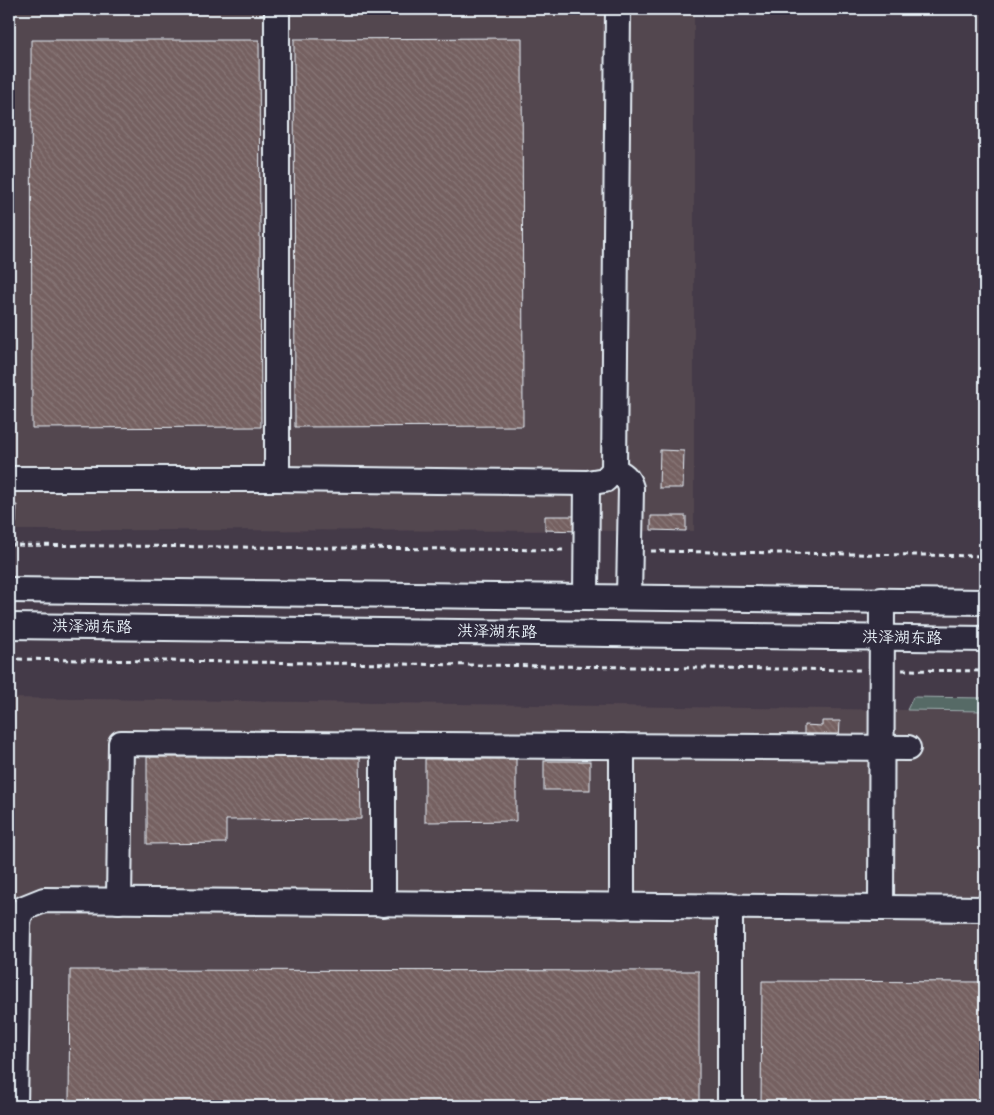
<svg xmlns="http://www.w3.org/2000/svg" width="994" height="1115" font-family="Kalam,'LXGW WenKai TC',sans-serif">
<defs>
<pattern id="building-back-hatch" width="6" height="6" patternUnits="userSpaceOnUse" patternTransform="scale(1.25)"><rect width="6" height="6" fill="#756161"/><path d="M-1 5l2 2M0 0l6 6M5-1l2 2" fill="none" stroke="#897878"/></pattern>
</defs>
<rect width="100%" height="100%" fill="#443a48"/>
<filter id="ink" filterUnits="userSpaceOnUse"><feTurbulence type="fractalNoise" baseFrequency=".02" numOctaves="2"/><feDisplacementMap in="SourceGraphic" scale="10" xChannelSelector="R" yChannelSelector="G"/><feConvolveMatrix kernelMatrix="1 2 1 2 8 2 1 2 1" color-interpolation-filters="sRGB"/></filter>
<g filter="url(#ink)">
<g fill="#534650">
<path d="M9 9H694V531L9 530Z"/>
<path d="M9 698 985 711V1106H9Z"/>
</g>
<path fill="#566b66" stroke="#9faeaf" d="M913 697 985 698V711L907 710Z"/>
<g fill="url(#building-back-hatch)" stroke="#e8f1f8">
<path d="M522 38 523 426 295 427 294 39Z"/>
<path d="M31 40H259L261 427 32 428Z"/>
<path d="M660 450 684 451 683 488H659Z"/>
<path d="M9 505H17L16 523 9 522Z"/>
<path d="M545 516H580V531L545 530Z"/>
<path d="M651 516H686V531L651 530Z"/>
<path d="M822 721H840L839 741 804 740V725L822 726Z"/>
<path d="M360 756 361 819 226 820V843L147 844V757Z"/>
<path d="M425 759H516V821L425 822Z"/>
<rect x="544" y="761" width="46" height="29"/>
<path d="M70 970 699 971V1106H69Z"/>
<path d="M762 981 985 982V1106H761Z"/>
</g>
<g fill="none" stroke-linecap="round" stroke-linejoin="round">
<g stroke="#e8f1f8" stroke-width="28">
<g id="minor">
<path d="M277 9V479"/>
<path d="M614 470C623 474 628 477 631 488L629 597"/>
<path d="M9 479H277L587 483 605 480 614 470 618 9"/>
<path d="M9 590 985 602"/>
<path d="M586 597 587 483"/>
<path d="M9 626 985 639"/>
<path d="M119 901 121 743 908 748"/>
<path d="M383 904V745"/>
<path d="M622 906V746"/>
<path d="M881 908 882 600"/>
<path d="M15 1106 18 926 19 917 24 908 44 900 985 909"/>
<path d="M730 1106V906"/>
</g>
</g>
<g stroke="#e8f1f8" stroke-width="3" stroke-dasharray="5 4" stroke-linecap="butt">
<path d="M9 545 565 550"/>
<path d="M651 551 985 556"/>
<path d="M9 659 861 670"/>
<path d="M902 670 985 671"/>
</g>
<use href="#minor" stroke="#2f2a3d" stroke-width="24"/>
</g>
</g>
<g text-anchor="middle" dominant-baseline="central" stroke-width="4" stroke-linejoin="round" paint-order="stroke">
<g font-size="16" fill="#e8f1f8" stroke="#2f2a3d">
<text transform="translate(92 627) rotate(1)">洪泽湖东路</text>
<text transform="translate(497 632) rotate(1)">洪泽湖东路</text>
<text transform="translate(902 638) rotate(1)">洪泽湖东路</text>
</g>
</g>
<rect width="994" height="1115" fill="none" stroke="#2f2a3d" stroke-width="30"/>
<rect x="15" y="15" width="964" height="1085" fill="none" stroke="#e8f1f8" stroke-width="2" filter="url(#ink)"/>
</svg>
